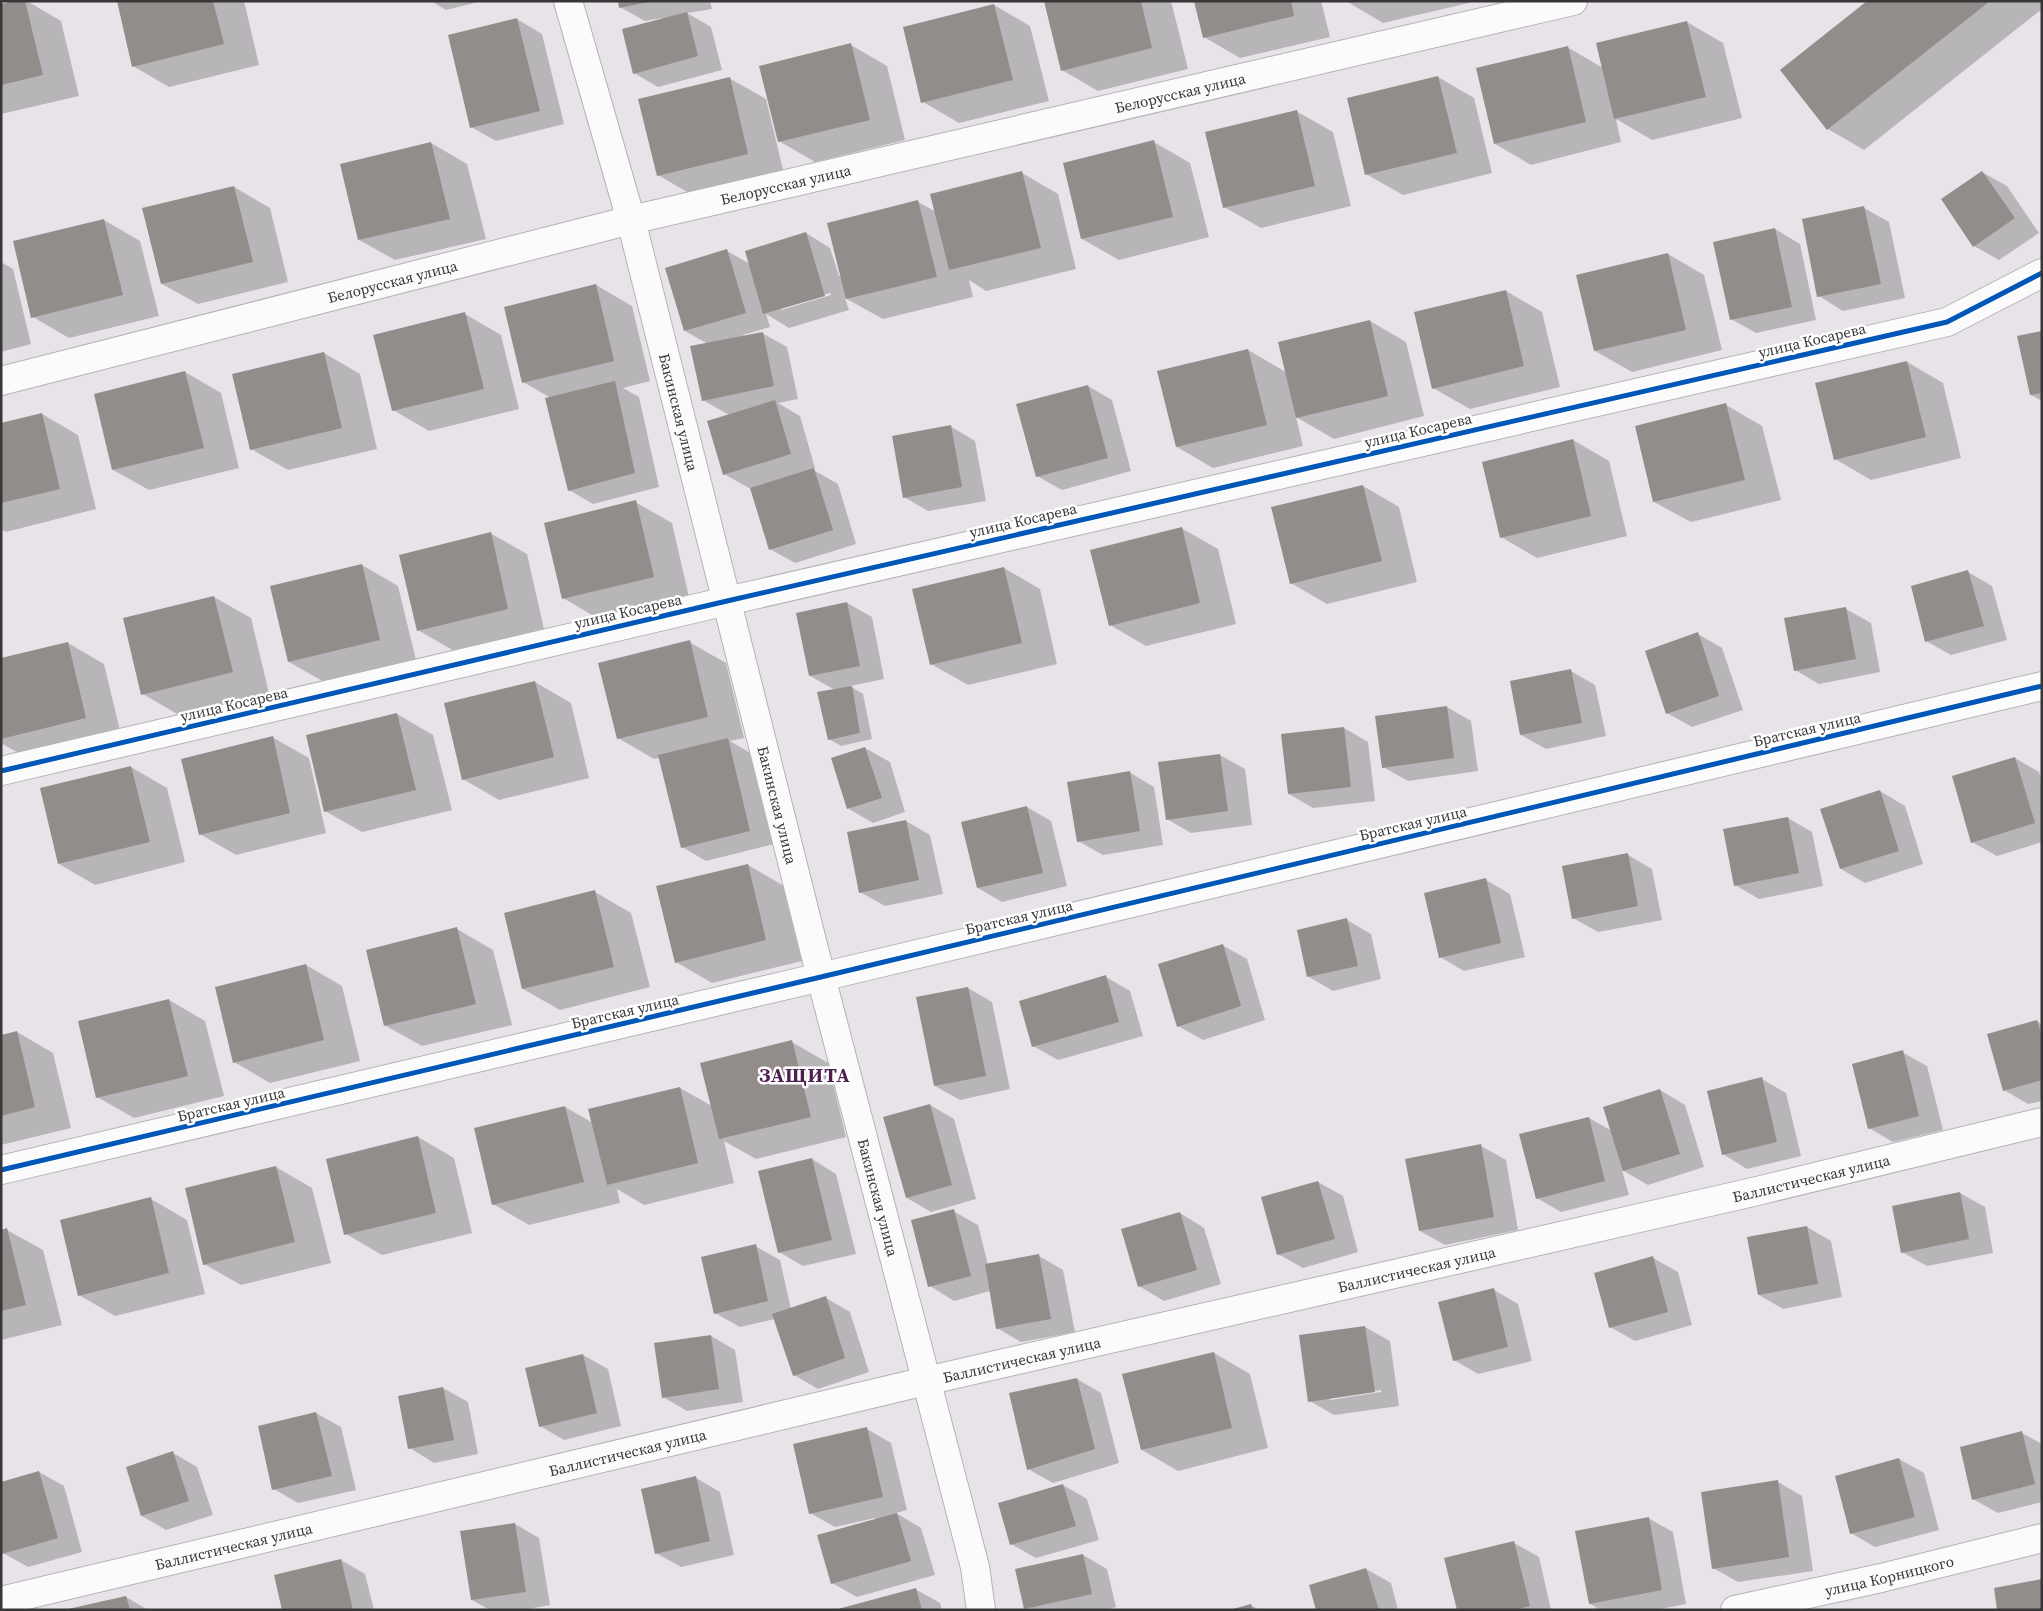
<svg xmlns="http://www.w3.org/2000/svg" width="2043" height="1611" font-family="'Source Serif 4',serif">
<rect width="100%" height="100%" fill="#e7e3e8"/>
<g fill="#0003" fill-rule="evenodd">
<path d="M19 1H27L61 21 79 96 1 114V6Z"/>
<path d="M118 1H244L259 65 169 87 133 66Z"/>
<path d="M431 1H482L446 10Z"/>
<path d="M619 1H710L712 9 687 13 711 27 722 70 658 87 634 73 662 20V18L645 21 620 7Z"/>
<path d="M1045 1H1171L1188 69 1098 91 1062 70Z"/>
<path d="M1195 1H1321L1330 37 1240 58 1204 37Z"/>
<path d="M1346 1H1473V2L1383 23Z"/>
<path d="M1869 1H2042V9L1864 150 1828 129Z"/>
<path d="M994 5 1030 26 1049 101 959 123 923 102Z"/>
<path d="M517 19 542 34 564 124 496 141 471 127Z"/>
<path d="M1687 22 1723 43 1742 118 1652 140 1616 119 1621 142 1531 165 1495 144 1567 47 1603 68Z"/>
<path d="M851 45 887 66 905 140 815 162 779 141Z"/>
<path d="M1438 77 1474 98 1492 173 1403 195 1366 174Z"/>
<path d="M729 78 766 99 784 174 694 196 658 175Z"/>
<path d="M1296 111 1333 132 1351 206 1261 228 1224 207Z"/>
<path d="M1154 142 1190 163 1209 237 1119 260 1082 239Z"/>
<path d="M431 143 467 164 486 239 395 260 359 240Z"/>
<path d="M1982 172 2007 186 2039 233 1999 260 1974 246Z"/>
<path d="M1022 173 1058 194 1076 269 986 291 969 280 973 297 883 319 845 298 849 310 789 328 766 314 770 327 743 335V337L762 333 787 347 798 399 778 403 800 416 815 468 812 469 838 484 856 544 795 563 770 549 751 488H749L724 474 729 415 703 400 708 344 685 331 727 251 750 264 806 233 830 248 839 276 918 202 936 212ZM830 293 831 295 781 310V308Z"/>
<path d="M234 187 270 208 288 282 198 304 162 284Z"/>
<path d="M1864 208 1889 222 1905 298 1843 311 1819 296Z"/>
<path d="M104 220 140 241 159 316 69 338 33 317Z"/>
<path d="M1775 229 1800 244 1816 320 1756 333 1731 319Z"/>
<path d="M1668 254 1704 275 1722 350 1632 372 1595 351Z"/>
<path d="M1 262 13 269 31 344 1 352Z"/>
<path d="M596 285 632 306 650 381 623 388 639 397 659 487 593 504 569 490 551 398 523 382Z"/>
<path d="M1506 291 1542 312 1560 387 1470 409 1433 388Z"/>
<path d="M465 314 501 335 519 409 429 431 393 410Z"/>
<path d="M1370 321 1406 342 1424 416 1334 439 1296 417 1303 446 1213 468 1177 447 1158 372 1248 350 1286 372Z"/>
<path d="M2042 332V401L2031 395Z"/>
<path d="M324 353 360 374 377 449 288 470 251 449Z"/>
<path d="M1907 362 1943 383 1961 458 1871 480 1835 459Z"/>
<path d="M185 372 221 393 239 468 149 490 113 470Z"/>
<path d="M1088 386 1112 400 1131 471 1062 490 1037 476Z"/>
<path d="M1726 405 1762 426 1781 500 1691 522 1654 502Z"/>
<path d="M42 414 78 435 96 509 6 532 1 529V424Z"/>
<path d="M950 426 975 441 986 501 928 511 904 497Z"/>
<path d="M1573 440 1609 461 1627 536 1537 558 1501 537Z"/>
<path d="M1363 486 1399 507 1417 582 1327 604 1291 583Z"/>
<path d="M635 502 672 523 689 597 599 619 563 598Z"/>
<path d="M1181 528 1218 549 1236 624 1146 646 1110 625Z"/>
<path d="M490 533 527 554 544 629 454 651 418 630Z"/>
<path d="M362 565 398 586 416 660 326 683 289 662Z"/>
<path d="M1004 568 1040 589 1057 664 968 685 931 664Z"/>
<path d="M1968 572 1992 586 2007 640 1951 655 1926 641Z"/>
<path d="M214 597 251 618 269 693 179 715 143 694Z"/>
<path d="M847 603 872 617 884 679 850 686 863 694 872 739 841 746 829 739 835 690 810 676Z"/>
<path d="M1846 609 1871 623 1880 672 1819 684 1795 670Z"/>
<path d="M1698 634 1722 648 1743 710 1692 727 1667 713Z"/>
<path d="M689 642 726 663 744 738 730 741 752 754 774 844 706 861 682 847 660 758 654 759 618 738Z"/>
<path d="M68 643 104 664 122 739 32 761 1 743V659Z"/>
<path d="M1571 671 1595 685 1606 736 1546 749 1521 735Z"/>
<path d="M535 682 571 703 589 778 499 800 463 779Z"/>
<path d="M1447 707 1471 721 1478 771 1408 781 1383 767Z"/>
<path d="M397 714 433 735 452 810 362 832 325 811Z"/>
<path d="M1344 728 1368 742 1375 801 1313 808 1289 794Z"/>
<path d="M272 737 309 758 326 833 236 855 200 834Z"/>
<path d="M865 748 890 762 905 812 873 823 849 809 833 759Z"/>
<path d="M1220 755 1245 769 1252 825 1191 833 1167 819Z"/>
<path d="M2015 758 2039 772 2042 781V842L1997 856 1972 842Z"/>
<path d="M131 767 167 788 185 862 95 885 59 864Z"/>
<path d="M1129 772 1154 787 1163 845 1103 855 1078 841Z"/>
<path d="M1880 791 1905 806 1923 864 1865 883 1841 869Z"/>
<path d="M1027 807 1051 821 1067 886 1002 902 978 888Z"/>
<path d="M1788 818 1812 832 1823 886 1759 899 1735 885Z"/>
<path d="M906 821 930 835 943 894 885 906 860 892Z"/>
<path d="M1628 855 1652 869 1662 920 1598 932 1573 918Z"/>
<path d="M748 865 784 886 802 961 712 983 676 962Z"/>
<path d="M1486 880 1510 894 1525 957 1464 971 1440 957Z"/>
<path d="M595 892 631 913 650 987 560 1010 523 989Z"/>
<path d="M1347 920 1371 934 1381 979 1333 991 1309 977Z"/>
<path d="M457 929 493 950 512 1025 422 1046 386 1026Z"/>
<path d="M1222 945 1247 959 1265 1020 1203 1040 1178 1026Z"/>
<path d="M306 965 342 986 360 1061 270 1083 234 1062Z"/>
<path d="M1106 977 1130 991 1143 1036 1058 1060 1033 1046Z"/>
<path d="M968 988 992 1002 1010 1089 960 1100 935 1086Z"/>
<path d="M169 1000 205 1021 224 1096 134 1118 97 1097Z"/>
<path d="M2037 1021 2042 1024V1101L2028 1104 2004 1090Z"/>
<path d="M17 1032 53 1053 71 1128 1 1145V1036Z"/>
<path d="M792 1042 828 1063 846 1137 756 1159 724 1141 734 1183 644 1205 617 1189 620 1203 529 1225 493 1204 565 1107 593 1123 680 1088 712 1106Z"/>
<path d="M1902 1052 1927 1066 1943 1130 1893 1142 1869 1128Z"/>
<path d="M1762 1079 1786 1093 1801 1156 1747 1169 1723 1154Z"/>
<path d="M1660 1090 1685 1105 1704 1167 1648 1185 1622 1170 1629 1195 1561 1212 1537 1198 1589 1118 1612 1131Z"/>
<path d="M930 1105 954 1119 976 1199 931 1212 907 1198Z"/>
<path d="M418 1137 454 1158 472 1233 382 1255 346 1234Z"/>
<path d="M1481 1146 1506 1160 1518 1230 1445 1245 1420 1231Z"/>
<path d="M812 1159 836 1174 856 1254 803 1266 779 1252Z"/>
<path d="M276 1167 312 1188 331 1263 241 1285 204 1264Z"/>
<path d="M1318 1182 1343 1196 1358 1252 1303 1268 1278 1254Z"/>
<path d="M1960 1193 1985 1207 1993 1253 1927 1266 1902 1252Z"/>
<path d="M151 1199 187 1220 205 1294 115 1316 79 1295Z"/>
<path d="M953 1211 978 1225 988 1265 1039 1256 1063 1270 1075 1332 1021 1342 997 1328 990 1291 954 1301 930 1286Z"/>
<path d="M1180 1213 1204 1228 1221 1284 1164 1301 1139 1286Z"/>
<path d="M1807 1227 1831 1241 1842 1297 1783 1309 1759 1295Z"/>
<path d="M7 1230 43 1250 62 1325 1 1340V1231Z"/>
<path d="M755 1246 780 1260 791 1309 826 1298 850 1312 869 1372 818 1389 794 1375 775 1319 740 1327 715 1313Z"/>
<path d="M1653 1258 1678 1272 1692 1325 1635 1341 1610 1327Z"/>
<path d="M1494 1290 1518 1304 1532 1361 1478 1374 1454 1360Z"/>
<path d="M1365 1327 1390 1341 1399 1406 1334 1415 1310 1401ZM1381 1390V1392L1330 1400V1397Z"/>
<path d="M711 1336 735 1350 743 1402 687 1411 663 1397Z"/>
<path d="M1214 1353 1250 1374 1268 1448 1178 1471 1142 1450Z"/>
<path d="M583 1355 608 1369 621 1426 564 1440 540 1426Z"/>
<path d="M1077 1379 1101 1393 1119 1463 1053 1483 1028 1469Z"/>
<path d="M443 1388 468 1402 478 1454 434 1463 410 1448Z"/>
<path d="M316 1413 341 1427 356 1490 298 1503 274 1489 259 1427Z"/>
<path d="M867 1429 891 1443 907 1510 896 1513 921 1528 935 1575 857 1597 832 1583 875 1520V1518L835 1527 810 1513Z"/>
<path d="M2022 1433 2042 1444V1502L1998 1513 1973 1499Z"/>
<path d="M173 1453 197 1467 213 1515 166 1530 142 1516Z"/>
<path d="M1899 1459 1924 1473 1939 1530 1875 1547 1851 1533Z"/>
<path d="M39 1472 64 1486 82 1552 28 1567 3 1553 1 1546V1483Z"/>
<path d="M696 1478 720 1492 734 1555 681 1567 656 1553Z"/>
<path d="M1778 1482 1802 1496 1813 1571 1738 1582 1713 1568Z"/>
<path d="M1063 1485 1087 1499 1099 1540 1036 1558 1011 1544Z"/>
<path d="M1648 1518 1673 1532 1686 1604 1655 1610H1601L1590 1604Z"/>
<path d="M515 1524 539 1538 550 1605 522 1610H490L472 1600Z"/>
<path d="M1514 1543 1539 1557 1551 1610H1458Z"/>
<path d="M1083 1555 1107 1569 1116 1607 1105 1610 1025 1608Z"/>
<path d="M341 1560 365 1574 374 1610H283Z"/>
<path d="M1366 1569 1391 1583 1398 1610H1317Z"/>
<path d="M915 1589 940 1603 942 1610H841Z"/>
<path d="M126 1597 148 1610H70Z"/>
<path d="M1251 1605 1259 1610H1236Z"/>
</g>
<g fill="#928c8a">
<path d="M14 1H25L43 75 1 85V4Z"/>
<path d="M117 1H213L224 44 132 67Z"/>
<path d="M618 1H649V2L619 8Z"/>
<path d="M1044 1H1141L1152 48 1061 71Z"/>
<path d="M1194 1H1291L1294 16 1203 38Z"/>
<path d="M1867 1H1990L1827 130 1780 70Z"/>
<path d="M994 4 1013 80 921 103 903 27Z"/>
<path d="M687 12 698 56 633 74 622 29Z"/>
<path d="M517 18 540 111 470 128 448 35Z"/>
<path d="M1687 21 1706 97 1614 119 1596 43Z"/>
<path d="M851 43 870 120 778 142 759 66Z"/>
<path d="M1568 46 1586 122 1494 144 1476 68Z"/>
<path d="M1438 76 1457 153 1365 175 1347 98Z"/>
<path d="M730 77 748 154 657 176 638 99Z"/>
<path d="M1297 110 1315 186 1223 208 1205 132Z"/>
<path d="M1154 140 1173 217 1081 239 1063 163Z"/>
<path d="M431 142 450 219 358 240 340 164Z"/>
<path d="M1022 171 1041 248 949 270 930 194Z"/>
<path d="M1982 171 2015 218 1973 247 1941 199Z"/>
<path d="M234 186 253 262 161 284 142 208Z"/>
<path d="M918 200 937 277 846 299 827 223Z"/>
<path d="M1864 206 1881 284 1817 297 1802 219Z"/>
<path d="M104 219 123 295 31 318 13 241Z"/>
<path d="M1775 228 1792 307 1730 320 1713 242Z"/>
<path d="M806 232 825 296 763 314 745 251Z"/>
<path d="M727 249 746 313 684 331 665 268Z"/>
<path d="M1668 253 1686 330 1594 351 1576 275Z"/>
<path d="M596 284 614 361 522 383 504 307Z"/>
<path d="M1506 290 1524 366 1432 389 1414 312Z"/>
<path d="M465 312 484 389 392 411 373 335Z"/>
<path d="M1370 320 1388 396 1296 418 1278 342Z"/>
<path d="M2042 331V393L2030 395 2017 336Z"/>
<path d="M763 332 774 386 702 401 690 346Z"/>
<path d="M1248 349 1267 425 1176 447 1157 371Z"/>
<path d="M324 352 342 428 250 450 232 374Z"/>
<path d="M1907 361 1926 437 1834 460 1815 383Z"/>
<path d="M185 371 204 448 112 470 94 394Z"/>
<path d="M615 381 635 473 568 491 545 398Z"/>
<path d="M1088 385 1108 458 1036 477 1016 404Z"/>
<path d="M775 400 791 454 723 475 707 421Z"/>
<path d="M1726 403 1745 480 1653 502 1635 426Z"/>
<path d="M42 413 60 489 1 503V423Z"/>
<path d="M951 425 962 487 903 498 892 436Z"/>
<path d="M1573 439 1591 516 1500 538 1482 462Z"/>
<path d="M814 468 833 530 769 550 750 488Z"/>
<path d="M1363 485 1382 561 1290 584 1271 507Z"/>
<path d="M636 500 654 577 562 599 544 523Z"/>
<path d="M1182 527 1200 603 1109 626 1090 550Z"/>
<path d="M491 532 508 609 417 631 399 555Z"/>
<path d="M362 564 380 640 288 662 270 586Z"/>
<path d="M1004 567 1022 643 930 665 912 589Z"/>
<path d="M1968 570 1984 626 1925 642 1911 586Z"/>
<path d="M214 596 233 672 141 695 123 618Z"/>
<path d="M847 602 860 666 809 676 796 613Z"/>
<path d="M1846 607 1856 659 1794 671 1784 618Z"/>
<path d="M1698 632 1719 696 1666 714 1645 651Z"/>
<path d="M690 640 708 717 617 739 598 663Z"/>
<path d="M68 642 86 718 1 739V658Z"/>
<path d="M1571 669 1582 723 1520 735 1510 681Z"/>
<path d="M535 681 554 757 462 780 444 703Z"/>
<path d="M852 686 860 733 828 740 817 692Z"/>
<path d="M1447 706 1454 758 1382 768 1375 716Z"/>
<path d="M397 713 416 790 324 812 306 735Z"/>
<path d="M1344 727 1351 787 1288 794 1281 734Z"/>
<path d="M273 736 290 813 199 835 181 759Z"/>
<path d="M728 738 750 831 681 848 658 755Z"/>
<path d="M865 747 882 798 847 809 831 758Z"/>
<path d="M1220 754 1228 811 1166 820 1158 762Z"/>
<path d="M2015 757 2035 823 1971 843 1952 776Z"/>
<path d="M131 766 150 842 58 864 40 788Z"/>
<path d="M1130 771 1140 831 1077 842 1067 782Z"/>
<path d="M1880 790 1899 851 1840 869 1820 809Z"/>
<path d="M1027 806 1043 873 977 888 961 822Z"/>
<path d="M1788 817 1799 873 1734 886 1723 829Z"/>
<path d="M906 820 919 880 859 893 847 832Z"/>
<path d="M1628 853 1638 906 1572 919 1562 866Z"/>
<path d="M748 864 766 940 675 963 656 886Z"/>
<path d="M1486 878 1501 943 1439 958 1424 893Z"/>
<path d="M595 890 614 967 522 989 504 913Z"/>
<path d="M1347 918 1358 966 1307 977 1297 930Z"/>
<path d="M457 927 476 1004 384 1026 366 950Z"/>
<path d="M1223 944 1241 1006 1177 1027 1158 964Z"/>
<path d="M306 964 324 1040 233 1063 215 987Z"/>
<path d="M1106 975 1119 1022 1032 1047 1019 1001Z"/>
<path d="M968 987 986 1076 934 1086 916 997Z"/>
<path d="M169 999 188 1076 96 1098 78 1021Z"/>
<path d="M2037 1020 2042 1036V1080L2003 1091 1987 1034Z"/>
<path d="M17 1031 35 1107 1 1116V1035Z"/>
<path d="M792 1040 811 1117 719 1139 700 1063Z"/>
<path d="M1903 1050 1919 1116 1868 1129 1852 1064Z"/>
<path d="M1762 1077 1777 1142 1722 1155 1707 1091Z"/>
<path d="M680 1087 698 1163 607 1185 588 1109Z"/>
<path d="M1660 1089 1680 1154 1623 1171 1603 1107Z"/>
<path d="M930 1104 952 1185 906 1198 883 1117Z"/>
<path d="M565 1106 584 1182 492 1205 474 1128Z"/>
<path d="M1589 1117 1605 1181 1536 1199 1519 1134Z"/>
<path d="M418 1136 436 1213 344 1235 326 1159Z"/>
<path d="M1481 1144 1494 1217 1419 1231 1405 1159Z"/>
<path d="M812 1158 832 1240 778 1253 758 1171Z"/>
<path d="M276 1166 295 1242 203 1265 185 1188Z"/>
<path d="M1318 1181 1335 1239 1277 1255 1261 1197Z"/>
<path d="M1960 1192 1969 1239 1901 1253 1892 1206Z"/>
<path d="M151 1197 169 1273 78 1296 60 1220Z"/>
<path d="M954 1209 971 1276 928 1287 911 1220Z"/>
<path d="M1180 1212 1197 1270 1138 1287 1121 1229Z"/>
<path d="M1807 1226 1818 1284 1758 1295 1747 1237Z"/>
<path d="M7 1228 26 1305 1 1311V1230Z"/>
<path d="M756 1244 768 1301 714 1314 701 1257Z"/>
<path d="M1039 1254 1051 1319 996 1329 985 1264Z"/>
<path d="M1653 1256 1668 1312 1609 1328 1594 1273Z"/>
<path d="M1494 1288 1508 1347 1453 1361 1438 1302Z"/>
<path d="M826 1296 845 1358 793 1376 772 1314Z"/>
<path d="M1365 1326 1375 1392 1308 1402 1299 1335Z"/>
<path d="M711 1335 719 1389 662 1398 654 1343Z"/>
<path d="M1214 1352 1232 1428 1141 1450 1122 1374Z"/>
<path d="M583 1354 597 1413 539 1427 525 1368Z"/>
<path d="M1077 1378 1095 1449 1027 1470 1009 1393Z"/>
<path d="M443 1387 454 1440 408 1449 398 1396Z"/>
<path d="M316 1412 332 1476 272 1490 258 1426Z"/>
<path d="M867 1427 883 1497 809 1514 793 1444Z"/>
<path d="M2022 1431 2035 1484 1972 1500 1960 1447Z"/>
<path d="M173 1451 189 1501 141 1516 126 1467Z"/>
<path d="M1899 1458 1915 1517 1850 1534 1835 1476Z"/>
<path d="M39 1471 58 1538 2 1554 1 1482Z"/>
<path d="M696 1476 710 1541 655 1554 641 1489Z"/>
<path d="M1778 1480 1789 1557 1712 1569 1701 1492Z"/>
<path d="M1063 1484 1076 1526 1010 1545 998 1503Z"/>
<path d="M897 1513 911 1561 831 1584 817 1535Z"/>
<path d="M1649 1517 1662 1590 1589 1604 1575 1531Z"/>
<path d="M515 1523 526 1592 471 1600 460 1531Z"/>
<path d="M1514 1541 1530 1606 1514 1610H1457L1444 1558Z"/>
<path d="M1083 1554 1092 1594 1024 1609 1015 1569Z"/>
<path d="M341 1559 353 1610H282L274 1575Z"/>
<path d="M1366 1568 1379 1610H1316L1309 1585Z"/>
<path d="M2042 1579V1610H1997L1994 1588Z"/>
<path d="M916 1588 922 1610H838V1609Z"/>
<path d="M126 1596 130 1610H68V1609Z"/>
<path d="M1251 1604 1253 1610H1233V1609Z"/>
</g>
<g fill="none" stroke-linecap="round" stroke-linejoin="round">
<g stroke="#b5b2b6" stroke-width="30">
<g id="street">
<path id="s1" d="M568 1 631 220 821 977 975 1567 981 1610"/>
<path id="s2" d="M1 381 631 220 1573 1"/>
<path d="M1 771 727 601 1947 322 2042 273"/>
<path d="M1 1170 821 977 2042 686"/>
<path id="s3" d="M1 1601 926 1381 1753 1192 2042 1122"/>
<path id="s4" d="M1735 1610 1881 1578 2042 1538"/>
</g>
</g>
<use href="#street" stroke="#fbfbfc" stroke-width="28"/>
<g stroke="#fff" stroke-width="8">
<g id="cycleway">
<path d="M1 771 727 601 1947 322 2042 273"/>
<path d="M1 1170 821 977 2042 686"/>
</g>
</g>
<use href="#cycleway" stroke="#0057b8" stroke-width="5"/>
</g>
<g text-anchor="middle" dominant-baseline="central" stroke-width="5" stroke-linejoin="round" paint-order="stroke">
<g font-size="15" fill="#383638" stroke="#fff">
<text stroke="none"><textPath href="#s2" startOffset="1214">Белорусская улица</textPath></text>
<text stroke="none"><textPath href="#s2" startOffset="809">Белорусская улица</textPath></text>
<text stroke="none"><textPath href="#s2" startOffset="404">Белорусская улица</textPath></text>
<text transform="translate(1812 340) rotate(-13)">улица Косарева</text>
<text stroke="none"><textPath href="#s1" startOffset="426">Бакинская улица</textPath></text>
<text transform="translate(1418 430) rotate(-13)">улица Косарева</text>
<text transform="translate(1023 520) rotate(-13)">улица Косарева</text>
<text transform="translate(628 611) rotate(-13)">улица Косарева</text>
<text transform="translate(234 704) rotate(-13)">улица Косарева</text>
<text transform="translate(1807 729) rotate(-13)">Братская улица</text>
<text stroke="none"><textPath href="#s1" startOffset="831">Бакинская улица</textPath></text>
<text transform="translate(1413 823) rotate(-13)">Братская улица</text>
<text transform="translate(1019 917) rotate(-13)">Братская улица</text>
<text transform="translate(625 1011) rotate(-13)">Братская улица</text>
<text transform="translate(231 1104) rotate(-13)">Братская улица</text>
<text stroke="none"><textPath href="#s3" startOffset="1859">Баллистическая улица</textPath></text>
<text stroke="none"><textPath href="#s1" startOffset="1236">Бакинская улица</textPath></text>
<text stroke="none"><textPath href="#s3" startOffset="1454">Баллистическая улица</textPath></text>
<text stroke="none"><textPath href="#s3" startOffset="1049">Баллистическая улица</textPath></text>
<text stroke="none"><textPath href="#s3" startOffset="644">Баллистическая улица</textPath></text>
<text stroke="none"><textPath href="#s3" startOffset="239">Баллистическая улица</textPath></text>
<text stroke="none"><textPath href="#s4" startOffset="158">улица Корницкого</textPath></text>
</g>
<g font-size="20" font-weight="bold" letter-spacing="1" fill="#4d1e50" stroke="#fff">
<text x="805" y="1075">ЗАЩИТА</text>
</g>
</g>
<rect width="2043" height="1611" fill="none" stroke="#383638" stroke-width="5"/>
</svg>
